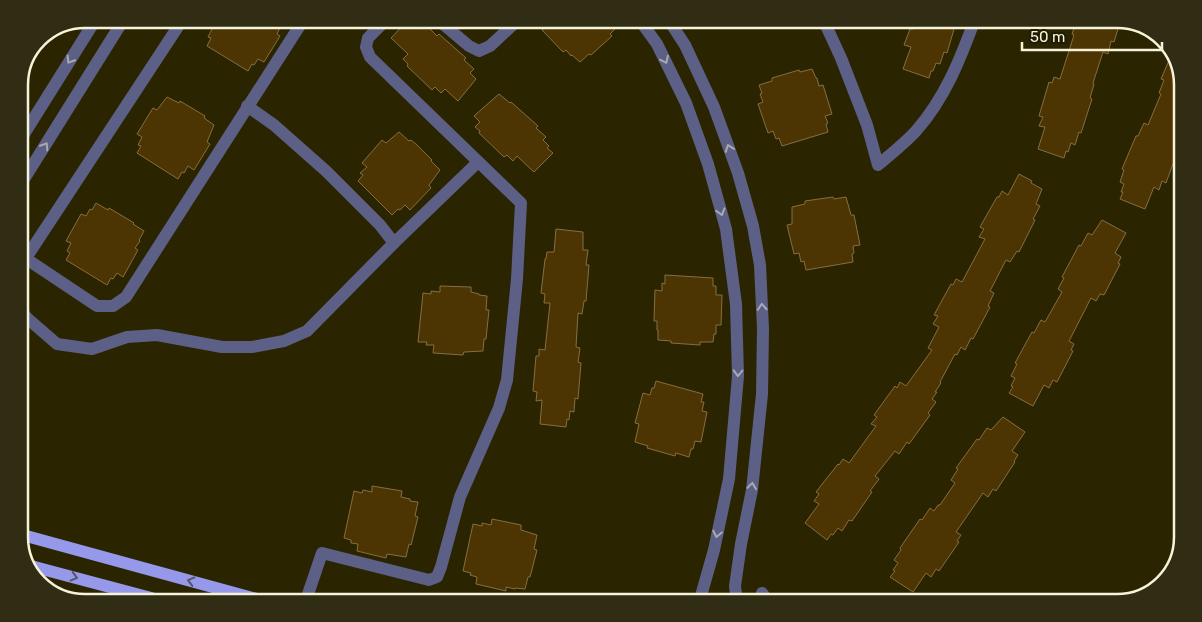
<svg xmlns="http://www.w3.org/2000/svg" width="1202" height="622" font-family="Rubik,sans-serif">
<rect width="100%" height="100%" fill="#2a2500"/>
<g fill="#4c3502" stroke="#876e40">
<path d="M192 19H284L277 34 280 36 264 62 258 59 254 65 252 64 248 71 207 46 211 38 208 37 212 29Z"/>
<path d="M409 19 423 29 427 26 437 36 439 34 466 58 464 60 474 69 470 73 476 79 458 101 445 89 441 93 435 87 432 90 407 66 408 64 403 59 408 54 391 38Z"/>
<path d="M554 19H625L610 34 612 36 591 55 589 54 580 62 572 55 571 56 566 50 563 52 542 30Z"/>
<path d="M926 19H957L947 53 944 52 940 64 936 63 933 71H931L929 78 903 69 911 47 904 45 910 29H913L916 21 924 24Z"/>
<path d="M1077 19H1121L1114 42 1111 41 1108 54 1103 52 1093 83 1094 84 1090 98 1092 99 1081 133 1079 132 1075 145 1071 143 1068 152 1066 151 1064 158 1038 149 1045 127 1039 126 1043 117 1039 116 1049 82 1052 83 1054 77 1060 79 1074 35 1072 34Z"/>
<path d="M1173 51 1183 80V134L1176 149 1178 150 1166 183 1162 181 1159 190 1154 187 1145 209 1120 199 1123 192H1121L1124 184 1120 182 1124 170 1122 169 1136 136H1138L1144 123 1148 125 1161 94 1159 93 1164 80 1161 79Z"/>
<path d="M812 69 816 78H817L819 86 823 85 832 114 825 116 828 123 826 124 828 132 782 146 779 138 776 139 773 131 768 133 758 104 763 102 760 94 762 93 759 85 772 81V78L799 70 800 72Z"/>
<path d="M499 94 510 103 511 102 538 126 536 128 546 137 543 140 549 146 547 148 553 153 534 172 517 156 513 161 507 155 504 157 479 133 480 131 475 127 480 122 474 116Z"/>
<path d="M167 97 179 103 180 101 205 116 204 118 214 125 207 142 210 144 194 170 188 166 184 173 182 172 178 179 137 153 141 146 138 145 142 137 137 134 153 108 157 110Z"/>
<path d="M399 132 409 141 411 140 417 145 432 160 431 161 440 170 429 185 431 188 410 210 405 205 400 210 398 209 392 215 358 181 363 175 360 173 367 167 362 163 382 140 386 143Z"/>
<path d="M1019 174 1032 181 1031 183 1042 189 1036 204 1040 206 1033 219 1035 220 1019 252 1017 251 1010 262 1006 260 990 291 994 293 988 306 990 307 973 339 971 338 965 350 961 347 957 355 955 354 940 382 941 383 935 392H937L932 399 936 402 928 413 930 415 909 444 907 442 899 454 895 451 875 476 879 479 870 491 872 492 852 521 849 520 842 531 838 528 833 535 831 534 827 540 805 523 819 504 814 501 819 494 816 492 838 464 839 465 843 459 849 463 876 426 871 424 877 417 874 415 895 386 897 388 900 382 906 386 932 350 928 348 939 327 933 324 938 316 934 315 951 284 953 285 956 279 962 282 985 239 979 237 984 229 980 227 997 197H999L1002 191 1008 195Z"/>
<path d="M833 197 834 199 846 197 851 215H854L860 245 853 246 854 253 852 254 853 262 806 270 804 261 801 262 799 253 794 254 787 225 792 224V207L805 204V201Z"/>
<path d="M96 203 108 210 109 208 134 223 133 224 144 231 139 240 140 241 135 248 138 250 123 277 117 273 113 279 111 278 107 285 66 260 70 253 67 251 71 243 66 241 81 214 86 216 90 209 92 210Z"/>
<path d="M1102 220 1126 233 1115 253 1121 257 1118 263 1120 264 1104 295 1100 294 1096 301 1091 298 1069 341 1074 344 1071 350 1073 351 1057 382 1053 380 1049 388 1044 385 1033 406 1009 393 1013 387 1011 386 1015 378 1011 376 1017 364 1015 363 1032 332 1034 333 1041 320 1045 322 1053 308 1062 292 1058 289 1064 278 1062 277 1079 245 1081 246 1088 233 1092 235Z"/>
<path d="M556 229 583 232V250H588L586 265H589L586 301H584L582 314 578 313 576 347 580 348 578 362 581 363 578 399 575 398 574 412 570 411 569 420 567 419 566 427 540 424 542 400 536 401 537 392 533 391 536 356H539V349L545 350 550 303H544L545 294 541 293 545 259H546L547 252H554Z"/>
<path d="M665 275 713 278V286H716V295H722L721 325H716V334H714L713 342H700V345L671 343V341L658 340V330H657V321H654L655 290 662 291V283L665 284Z"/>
<path d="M440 286 471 287V292L479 294V295L487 296 486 310H489L486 339H484L483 351 464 352 463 355 433 353 434 345H426L427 342H418L423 293 431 294V291L440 292Z"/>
<path d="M656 381 703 394 701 402H704L702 411 707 412 701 442 695 441 693 449H691L689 457 676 453 675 456 647 448 648 446 635 442 639 424 635 423 643 393 650 395 652 388H654Z"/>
<path d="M1003 417 1025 432 1012 451 1018 455 1014 461 1015 462 996 491 993 489 988 497 983 493 956 532 961 535 957 541 959 542 939 571 936 569 931 577 926 573 913 592 890 577 895 571 893 570 898 563 894 560 901 550 900 548 920 519 922 520 930 508 934 511 938 505H940L955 483 951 480 958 469 956 468 977 439 979 440 987 428 991 430Z"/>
<path d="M372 486 402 491 401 497 410 499V501L418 502 415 516 418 517 411 545 409 544 406 557 387 554 386 558 357 551 358 544 351 543V540L344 538 354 491 362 493 363 490 372 492Z"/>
<path d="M492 519 521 525V530L537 535 534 549 537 550 530 577H528L525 589 515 588V589L506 587V591L476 584 477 577 470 575 471 573 463 571 473 524 482 526V523L491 525Z"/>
</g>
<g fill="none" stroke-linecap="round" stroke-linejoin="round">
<g stroke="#5d6086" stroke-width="12">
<path d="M437 19 469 46 479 51 490 46 519 19"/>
<path d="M639 19 657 44 686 103 708 164 726 229 736 304 738 376 729 479 714 550 699 603"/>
<path d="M668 19 685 45 714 107 738 173 753 226 760 265 763 329 762 394 752 490 741 544 735 586 737 603"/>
<path d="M823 19 841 58 867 125 878 165C891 154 905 143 916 131 945 98 960 60 975 19"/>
<path d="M247 106 274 125 326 171 380 225 394 243 478 162"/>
<path d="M19 254 97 306H113L126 297 304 19"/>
<path d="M26 258 183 19"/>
<path d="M19 308 27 318 57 344 92 349 127 337 157 335 222 347H252L284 341 307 331 394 243"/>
<path d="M762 593 769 603"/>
<path d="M305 603 322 553 429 580 437 577 441 567 460 497 499 408 507 380 517 279 521 203 370 57 366 47 368 38 387 19"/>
</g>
<g stroke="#5d6086" stroke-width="12">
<path d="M19 142 96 19"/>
<path d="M19 187 124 19"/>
</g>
<g stroke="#9699e9" stroke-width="12">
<path d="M19 534 271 603"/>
<path d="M27 565 170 603"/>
</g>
</g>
<defs><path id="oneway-chevron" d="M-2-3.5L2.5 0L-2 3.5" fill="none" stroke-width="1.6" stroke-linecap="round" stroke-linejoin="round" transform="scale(1.25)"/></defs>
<g stroke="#aaaab0">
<use href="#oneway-chevron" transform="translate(70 60) rotate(122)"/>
<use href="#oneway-chevron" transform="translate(665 60) rotate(64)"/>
<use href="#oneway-chevron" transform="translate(45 146) rotate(-58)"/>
<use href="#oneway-chevron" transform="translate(729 148) rotate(-110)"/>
<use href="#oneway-chevron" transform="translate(721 212) rotate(74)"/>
<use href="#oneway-chevron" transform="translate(762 307) rotate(-93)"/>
<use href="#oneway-chevron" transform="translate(738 373) rotate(91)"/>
<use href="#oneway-chevron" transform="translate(752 486) rotate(-82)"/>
<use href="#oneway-chevron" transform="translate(717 534) rotate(102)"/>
</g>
<g stroke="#55546a">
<use href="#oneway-chevron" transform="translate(74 577) rotate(15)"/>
<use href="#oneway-chevron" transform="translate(191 581) rotate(-165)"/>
</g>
<path d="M0 0H1202V622H0ZM85 28H1117A57 57 0 0 1 1174 85V537A57 57 0 0 1 1117 594H85A57 57 0 0 1 28 537V85A57 57 0 0 1 85 28Z" fill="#302d14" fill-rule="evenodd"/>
<path fill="none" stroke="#f7f3d9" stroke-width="2.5" d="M85 28H1117A57 57 0 0 1 1174 85V537A57 57 0 0 1 1117 594H85A57 57 0 0 1 28 537V85A57 57 0 0 1 85 28Z"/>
<path d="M1022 42v8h140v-8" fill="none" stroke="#f7f3d9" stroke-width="2.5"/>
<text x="1030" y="42" font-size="15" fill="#f7f3d9" stroke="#1f1c03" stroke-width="4" paint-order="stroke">50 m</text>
</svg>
